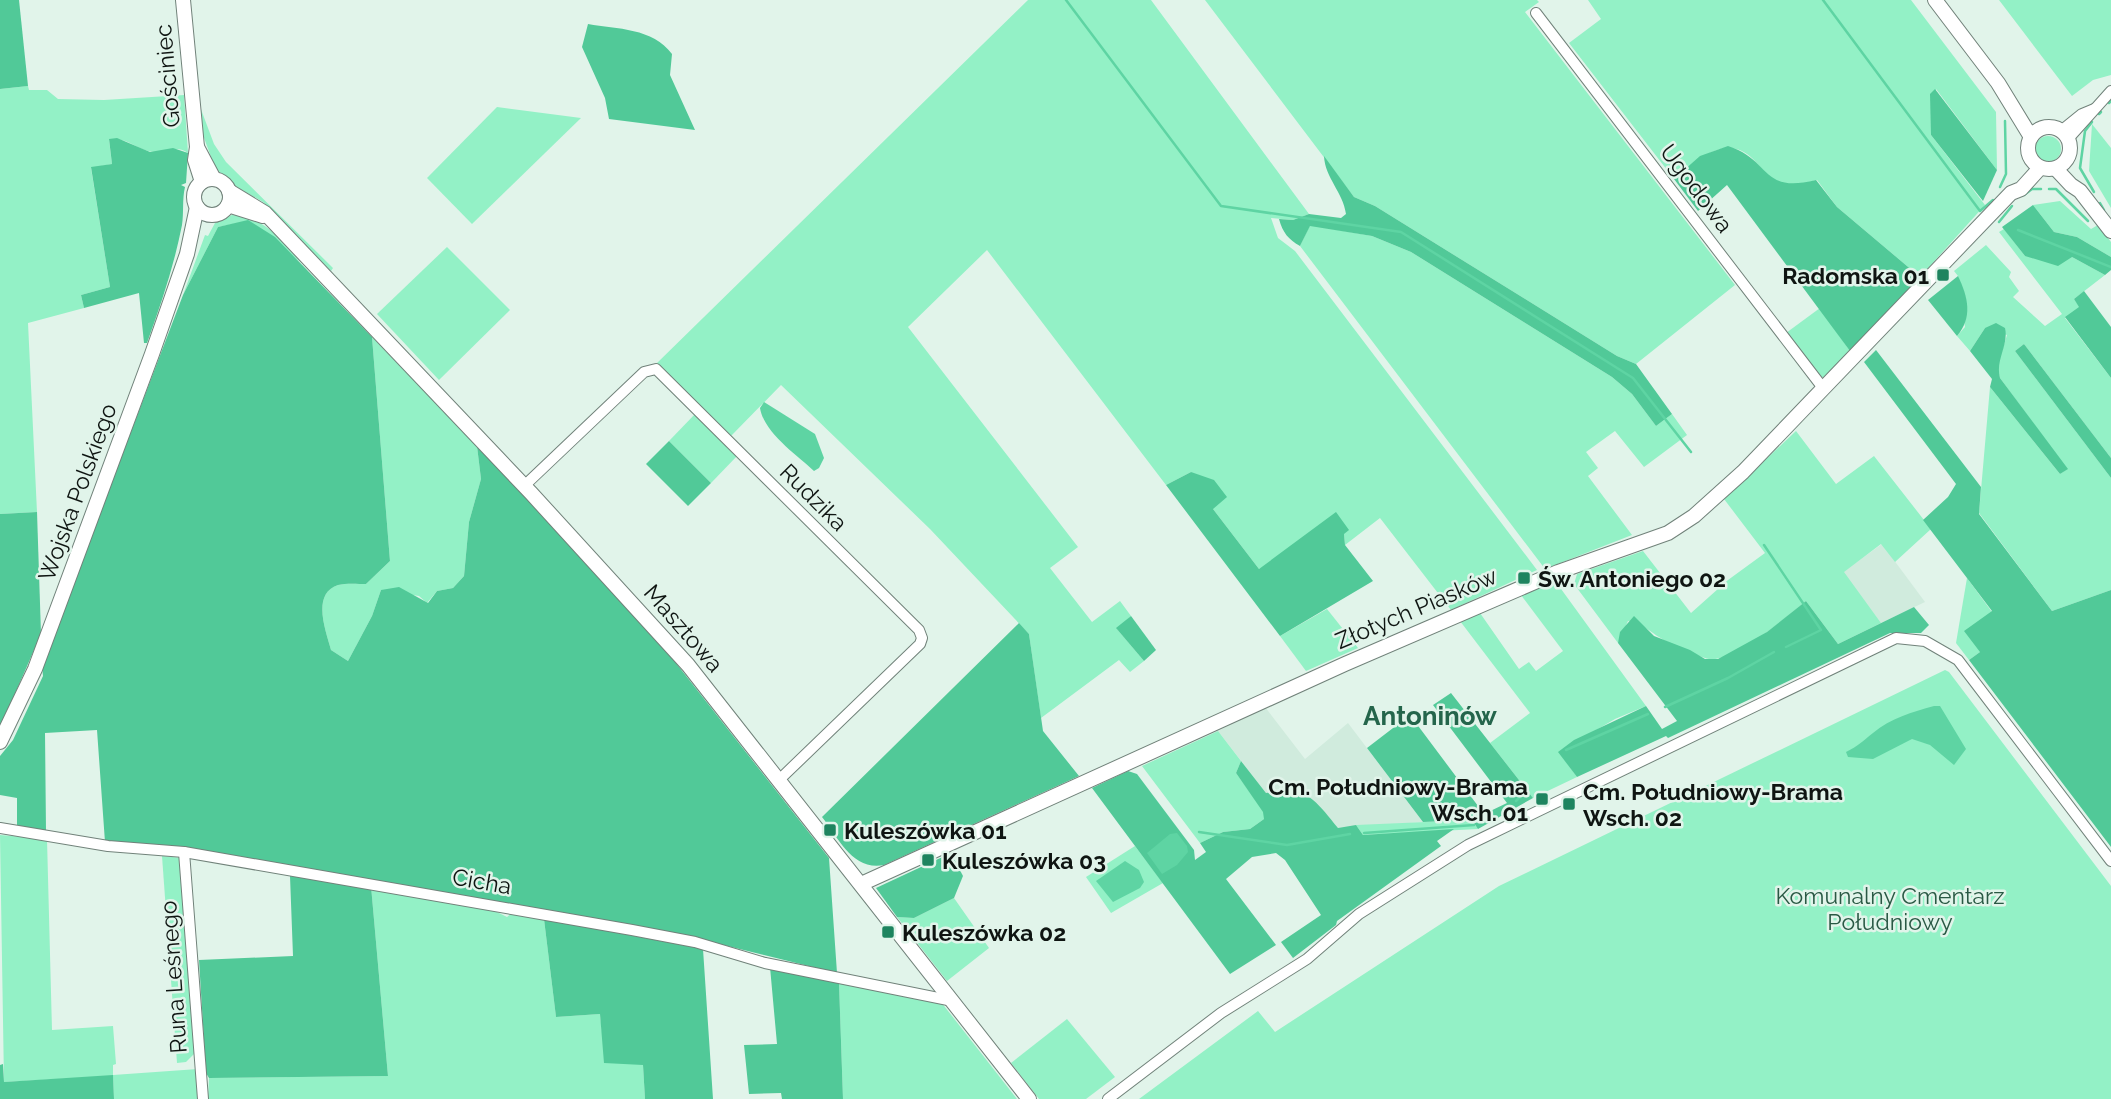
<svg xmlns="http://www.w3.org/2000/svg" width="2111" height="1099" font-family="Raleway,sans-serif">
<rect width="100%" height="100%" fill="#e1f4ea"/>
<g fill="#d0ebdd">
<path d="M1882 544 1925 602 1881 623 1843 572Z"/>
<path d="M1265 707 1305 759 1348 723 1423 822 1338 828 1310 798 1291 788 1266 793 1218 731Z"/>
</g>
<g fill="#93f1c6">
<path d="M1028 0H1151L1309 214 1293 220 1271 218 1278 238 1295 251 1537 570 1451 610 1380 518 1345 545 1344 534 1259 569 1213 509 1191 472 1166 485 987 250 908 327 1078 547 1050 568 1092 622 1120 601 1131 616 1117 629 1144 661 1130 672 1119 660 1041 718 1029 634 930 529 781 385 731 436 656 364Z"/>
<path d="M1205 0H1537L1539 2 1525 12 1735 285 1636 364 1617 356 1375 206 1354 197Z"/>
<path d="M1588 0H1911L1996 112 1997 170 1936 89 1931 135 1985 205 1920 277 1837 207 1817 180C1804 183 1792 188 1778 183 1769 180 1761 167 1754 160 1727 132 1698 159 1674 179L1569 43 1601 19Z"/>
<path d="M1999 0H2111V75L2093 80 2072 96Z"/>
<path d="M28 86 29 90H47L58 99 104 100 184 95 188 153C175 144 167 153 154 152 137 151 127 136 109 140L112 164 91 168 110 287 81 295 84 308 28 323 37 512 0 514V89Z"/>
<path d="M199 104 214 144 226 162 333 268 331 271 263 202 235 186 215 168 203 135Z"/>
<path d="M497 107 581 118 472 224 427 178Z"/>
<path d="M2092 124 2111 148V208L2089 171Z"/>
<circle cx="2048" cy="149" r="13"/>
<path d="M2060 201 2091 229 2098 225 2111 242V257L2077 237 2054 232 2033 205Z"/>
<path d="M232 215C265 216 285 244 307 267L248 221 218 227 183 295 205 235 208 236 215 223Z"/>
<path d="M1310 225 1372 236 1411 252 1612 377 1632 394 1656 426 1672 414 1687 435 1644 467 1615 431 1586 452 1598 468 1588 476 1632 535 1545 569 1300 246Z"/>
<path d="M2004 229 2025 256 2072 257 2105 275 2074 299 2080 307 2065 318 2111 378V458L2024 344 2015 351 2111 478V590L2052 611 1979 513 1990 387 2060 474 2067 469 2000 378 1997 367 2007 335 1985 328 1970 351 1957 336 1965 327 1958 276 1954 271 1986 245 2011 272 2009 277 2019 291 2013 297 2045 326 2062 314 1999 232Z"/>
<path d="M447 247 510 310 439 380 377 314Z"/>
<path d="M1820 308 1850 351 1827 377H1820L1786 333Z"/>
<path d="M372 337 477 446 481 479 469 522 464 576 453 588 437 591 427 603 419 596 381 590 372 616 348 661 331 650C326 631 311 594 338 585 346 583 358 584 366 584L390 561Z"/>
<path d="M696 413 738 455 711 483 669 441Z"/>
<path d="M1796 431 1836 484 1874 456 1931 529 1895 562 1881 544 1844 572 1881 623 1838 644 1806 601C1786 617 1736 662 1709 659 1705 659 1676 646 1670 643 1652 635 1647 625 1628 621L1618 643 1574 584 1577 574 1643 551 1691 613 1728 580 1765 553 1724 499Z"/>
<path d="M1967 578 1992 612 1980 652 1969 660 1956 643Z"/>
<path d="M1556 582 1646 706 1615 719 1559 752 1577 777 1533 798 1490 743 1530 713 1460 621 1480 613 1519 669 1529 662 1536 671 1563 651 1521 595Z"/>
<path d="M1327 609 1358 648 1306 671 1280 636Z"/>
<path d="M1945 670 1949 672 2111 886V1099H1139L1258 1011 1275 1032 1499 886Z"/>
<path d="M1218 731 1241 761 1236 773 1264 812V819L1250 829 1223 832 1200 843 1142 766Z"/>
<path d="M1472 820 1478 829 1363 835 1356 825Z"/>
<path d="M0 835 47 839 52 1030 113 1026 116 1064 113 1065V1075L198 1069 200 1099H114L113 1076 4 1082Z"/>
<path d="M1135 846 1163 883 1111 913 1086 877Z"/>
<path d="M162 856 182 858 196 1052 186 1062 177 1063Z"/>
<path d="M371 886 493 910 507 917 512 913 544 919 556 1017 600 1014 603 1041 643 1065 645 1099H208L209 1078 388 1076Z"/>
<path d="M954 898 989 948 947 981 897 917 914 918Z"/>
<path d="M839 983 941 1002 1017 1099H843Z"/>
<path d="M1067 1019 1115 1077 1086 1099H1039L1011 1063Z"/>
</g>
<g fill="#51c998">
<path d="M0 0H19L28 86 0 89Z"/>
<path d="M588 24C617 29 653 28 672 54L670 75 695 130 609 119 605 98 582 47Z"/>
<path d="M1935 89 1997 170 1983 201 1931 135 1930 94Z"/>
<path d="M117 138 150 152 173 148 188 153 186 183 181 185 185 187C182 200 184 212 182 225 174 266 161 304 147 343H144L139 293 84 308 81 295 110 287 91 167 112 164 109 139Z"/>
<path d="M1728 146C1772 160 1760 194 1816 180L1837 207 1920 277 1850 351 1727 185 1698 211 1674 179 1700 156Z"/>
<path d="M1324 156 1354 197 1375 206 1617 356 1636 364 1672 414 1656 426 1632 394 1612 377 1411 252 1372 236 1310 226 1300 246C1288 239 1283 233 1279 219L1293 220 1309 214 1341 218 1346 214C1343 192 1325 178 1324 156Z"/>
<path d="M2033 205 2054 232 2077 237 2111 257V270L2105 275 2072 257 2058 266 2025 256 2002 227Z"/>
<path d="M248 220 275 237 372 337 390 561 366 584C358 584 346 583 338 585 311 594 326 631 331 650L348 661 372 616 381 590 399 587 428 603 437 591 453 588 464 576 469 522 481 479 477 446 650 630 829 858 837 973 695 938 105 842 97 730 45 733 46 831 17 826V798L0 795V756L13 740 43 676 42 666 183 295 218 227Z"/>
<path d="M1958 276C1968 297 1973 317 1957 336L1928 300Z"/>
<path d="M2084 291 2111 327V378L2065 317 2079 307 2074 299Z"/>
<path d="M1996 323 2005 328C2009 345 1995 360 2000 378L2068 469 2060 474 1990 387 1992 379 1970 351 1985 328Z"/>
<path d="M2024 344 2111 458V478L2015 351Z"/>
<path d="M1876 350 1981 487 1979 514 2052 611 2111 590V847L1969 660 1980 652 1964 631 1992 611 1923 520 1948 497 1956 484 1864 362Z"/>
<path d="M669 441 711 483 688 506 646 464Z"/>
<path d="M1191 472 1214 480 1227 497 1213 509 1259 569 1336 512 1349 530 1344 534 1345 545 1373 581 1280 636 1166 485Z"/>
<path d="M37 512 41 634 0 728V514Z"/>
<path d="M1806 601 1838 644 1914 607 1929 625 1921 633H1890L1668 738 1666 736 1577 777 1558 752 1574 740 1646 706 1662 729 1677 721 1618 643 1620 632 1634 616 1654 636 1690 650 1705 659H1718L1767 632Z"/>
<path d="M1131 616 1156 650 1144 661 1116 628Z"/>
<path d="M1019 623 1029 634 1043 731 1079 776 884 865C853 871 839 839 822 817Z"/>
<path d="M1451 693 1533 798 1478 829 1472 820 1423 822 1367 748 1410 715 1484 814 1507 803 1433 705Z"/>
<path d="M1241 761 1266 793C1305 785 1314 798 1338 828L1356 825 1363 835 1454 829 1437 841 1441 846 1337 921 1336 925 1293 958 1281 942 1321 915 1285 860 1276 853 1252 857 1226 879 1276 945 1230 974 1092 788 1128 771 1137 774 1194 850 1195 860 1206 852 1200 843 1223 832 1250 829 1264 819 1263 812 1236 773Z"/>
<path d="M951 853 963 876 954 898 914 918 897 917 876 888Z"/>
<path d="M290 876 371 886 388 1076 209 1078 206 1073 199 960 293 956Z"/>
<path d="M544 919 703 949 713 1099H645L643 1065 604 1063 600 1014 556 1017Z"/>
<path d="M770 967 839 983 843 1099H782L781 1093 749 1094 744 1045 777 1044Z"/>
<path d="M3 1064 4 1082 113 1075 114 1099H0V1065Z"/>
</g>
<g fill="#5ed4a3">
<path d="M764 402 815 434 824 458 819 468 814 471C797 455 764 433 760 408Z"/>
<path d="M1934 706H1940L1966 749 1954 765 1930 745 1912 739 1873 759 1848 757 1846 752C1858 746 1863 741 1873 733 1891 718 1912 712 1934 706Z"/>
<path d="M1177 833 1187 846 1188 852 1177 865 1162 874 1147 853 1170 834Z"/>
<path d="M1125 861 1139 870 1144 882 1140 888 1113 902 1096 881Z"/>
</g>
<g fill="none" stroke-linecap="round" stroke-linejoin="round">
<g stroke="#5ed4a3" stroke-width="2.5">
<path d="M1066 0 1221 206 1401 232 1633 378 1691 452"/>
<path d="M1823 0 1980 211 1993 200"/>
<path d="M2109 103 2111 101"/>
<path d="M2099 114 2101 112"/>
<path d="M2092 122 2085 131 2080 168 2094 192"/>
<path d="M2000 187 2006 174 2005 121"/>
<path d="M2049 189H2056L2088 221"/>
<path d="M2024 195 2032 189H2041"/>
<path d="M2100 203 2104 210"/>
<path d="M1999 222 2012 206"/>
<path d="M2018 230 2111 267"/>
<path d="M1764 545 1821 630 1786 647"/>
<path d="M1665 707 1728 678 1774 652"/>
<path d="M1566 750 1648 714"/>
<path d="M1516 801 1527 790"/>
<path d="M1199 832 1287 845 1350 834"/>
<path d="M1364 833 1474 825"/>
</g>
<g stroke="#71827a" stroke-width="12">
<g id="minor">
<path d="M1536 13 1823 388"/>
<path d="M2061 131 2082 114 2094 109"/>
<path d="M2068 139 2111 91"/>
<path d="M524 486 644 372 656 369 919 630 922 638 920 644 779 780"/>
<path d="M0 828 108 846 184 852 632 930 695 942 765 963 953 1001"/>
<path d="M184 852 203 1099"/>
<path d="M1108 1099 1221 1013 1307 959 1359 914 1468 845 1896 638 1925 641 1958 660 2111 861"/>
</g>
</g>
<g stroke="#71827a" stroke-width="16">
<g id="tertiary">
<path d="M183 0 197 147 195 160 202 182"/>
<path d="M1935 0 1998 83 2031 137"/>
<circle cx="2049" cy="148" r="21"/>
<path d="M197 147 214 179"/>
<path d="M2056 169 2071 185 2080 191 2111 231"/>
<circle cx="212" cy="197" r="18"/>
<path d="M229 191 265 213 531 493 688 665 1029 1099"/>
<path d="M228 205 263 216"/>
<path d="M0 742 35 669 152 354 187 254 197 207"/>
<path d="M861 884 1345 664 1558 572 1668 533 1694 516 1743 472 2011 193 2021 189 2040 168"/>
</g>
</g>
<use href="#minor" stroke="#fff" stroke-width="10"/>
<use href="#tertiary" stroke="#fff" stroke-width="14"/>
</g>
<g fill="#1e845f" stroke="#e1f4ea" stroke-width="2.5">
<rect x="1936" y="268" width="14" height="14" rx="3.5"/>
<rect x="1517" y="571" width="14" height="14" rx="3.5"/>
<rect x="1535" y="792" width="14" height="14" rx="3.5"/>
<rect x="1562" y="797" width="14" height="14" rx="3.5"/>
<rect x="823" y="823" width="14" height="14" rx="3.5"/>
<rect x="921" y="853" width="14" height="14" rx="3.5"/>
<rect x="881" y="925" width="14" height="14" rx="3.5"/>
</g>
<g text-anchor="middle" dominant-baseline="central" stroke-width="5" stroke-linejoin="round" paint-order="stroke">
<g font-size="23" fill="#0f1512" stroke="#e1f4ea">
<text transform="translate(167 76) rotate(-95)">Gościniec</text>
<text transform="translate(1697 188) rotate(53)">Ugodowa</text>
<text transform="translate(77 492) rotate(-70)">Wojska Polskiego</text>
<text transform="translate(814 497) rotate(45)">Rudzika</text>
<text transform="translate(1416 608) rotate(-23)">Złotych Piasków</text>
<text transform="translate(684 628) rotate(49)">Masztowa</text>
<text transform="translate(482 881) rotate(10)">Cicha</text>
<text transform="translate(173 977) rotate(-94)">Runa Leśnego</text>
</g>
<g font-size="23" font-weight="bold" fill="#0f1512" stroke="#e1f4ea" text-anchor="start">
<text x="1929" y="275" text-anchor="end">Radomska 01</text>
<text x="1538" y="578">Św. Antoniego 02</text>
<text x="1528" y="786" text-anchor="end">Cm. Południowy-Brama<tspan x="1528" dy="26">Wsch. 01</tspan></text>
<text x="1583" y="791">Cm. Południowy-Brama<tspan x="1583" dy="26">Wsch. 02</tspan></text>
<text x="844" y="830">Kuleszówka 01</text>
<text x="942" y="860">Kuleszówka 03</text>
<text x="902" y="932">Kuleszówka 02</text>
</g>
<g font-size="23" fill="#295944" stroke="#e1f4ea">
<text x="1890" y="895">Komunalny Cmentarz<tspan x="1890" dy="26">Południowy</tspan></text>
</g>
<g font-size="26" font-weight="bold" fill="#24654b" stroke="#e1f4ea">
<text x="1430" y="716">Antoninów</text>
</g>
</g>
</svg>
